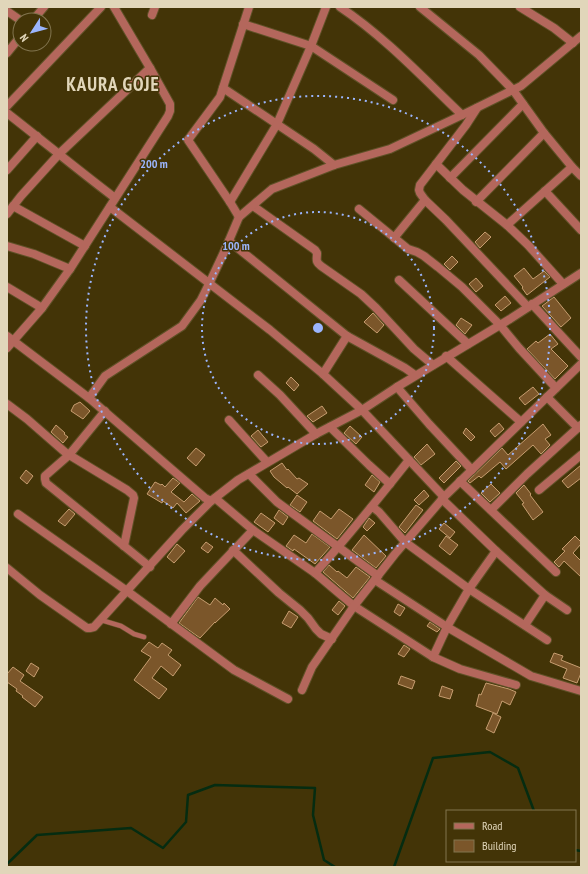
<svg xmlns="http://www.w3.org/2000/svg" width="588" height="874" font-family="'PT Sans Narrow',sans-serif">
<rect width="100%" height="100%" fill="#433407"/>
<g fill="none" stroke-linecap="round" stroke-linejoin="round">
<g stroke="#052c11" stroke-width="2.5">
<path d="M575 850 581 851"/>
<path d="M7 864 37 835 131 828 163 848 186 822 188 795 215 785 315 788 313 815 324 860 335 867"/>
<path d="M394 867 433 758 490 752 518 768 534 811"/>
</g>
</g>
<g fill="#7b562a" stroke="#c69d70">
<path d="M485 232 491 237 480 248 475 242Z"/>
<path d="M452 256 458 262 450 270 444 264Z"/>
<path d="M524 268 533 279 544 271 550 277 527 295 522 288 523 287 514 276Z"/>
<path d="M476 278 483 286 476 292 469 284Z"/>
<path d="M505 296 511 303 501 311 495 305Z"/>
<path d="M554 297 571 318 561 327 542 306Z"/>
<path d="M373 313 384 325 377 333 364 322Z"/>
<path d="M461 318 472 325 465 334 456 325Z"/>
<path d="M550 334 558 344 551 349 568 366 555 379 527 349 536 341 538 343Z"/>
<path d="M291 377 299 385 294 391 286 383Z"/>
<path d="M533 387 539 394 525 405 519 398Z"/>
<path d="M80 402 90 411 83 419 71 411 74 405Z"/>
<path d="M322 406 327 413 313 422 307 416Z"/>
<path d="M499 423 504 429 495 437 490 431Z"/>
<path d="M543 424 551 435 545 439 550 445 541 454 533 445 506 469 500 462 481 478 479 476 470 483 468 481 502 448 508 455Z"/>
<path d="M56 425 65 433 64 434 68 437 63 443 51 432Z"/>
<path d="M350 426 362 437 356 444 344 433Z"/>
<path d="M466 428 475 437 471 441 463 433Z"/>
<path d="M258 430 268 442 261 447 251 436Z"/>
<path d="M427 444 435 454 421 465 414 457Z"/>
<path d="M196 448 205 455 196 466 187 458Z"/>
<path d="M456 461 461 466 444 483 439 478Z"/>
<path d="M282 463 287 470 288 469 297 479 299 478 308 484 297 494 288 487 287 488 274 477 270 471Z"/>
<path d="M581 465V478L568 488 562 481Z"/>
<path d="M26 470 33 476 27 484 20 478Z"/>
<path d="M372 475 380 482 374 492 365 485Z"/>
<path d="M173 478 180 483 171 492 184 502 192 494 200 501 186 513 177 503 173 508 163 501 162 503 147 494 155 482 161 485 162 484 165 487Z"/>
<path d="M491 484 500 493 490 502 481 493Z"/>
<path d="M524 485 531 494 530 495 543 512 533 520 522 504 524 503 516 493Z"/>
<path d="M424 490 429 496 419 505 414 500Z"/>
<path d="M297 495 307 502 300 512 290 505Z"/>
<path d="M416 505 423 510 405 533 399 527Z"/>
<path d="M69 509 75 514 65 526 58 521Z"/>
<path d="M339 509 353 519 337 539 313 521 320 511 331 519Z"/>
<path d="M279 510 288 517 283 525 274 518Z"/>
<path d="M261 513 275 523 268 532 254 522Z"/>
<path d="M369 518 375 523 367 531 363 527Z"/>
<path d="M444 523 455 532 450 538 439 529Z"/>
<path d="M312 534 330 547 315 564 294 549 293 551 286 546 294 535 306 543Z"/>
<path d="M364 535 386 556 376 568 352 550Z"/>
<path d="M446 536 458 545 450 555 439 546Z"/>
<path d="M575 536 581 542V544L573 553 581 561V577L564 561 559 567 554 562 565 551 562 549Z"/>
<path d="M206 542 213 547 208 553 201 548Z"/>
<path d="M177 544 185 551 174 563 167 557Z"/>
<path d="M329 565 337 572 338 571 347 578 356 567 370 577 353 598 323 572Z"/>
<path d="M198 597 210 605 215 598 223 605 224 603 230 609 215 623V622L200 638 179 623Z"/>
<path d="M339 601 345 606 338 615 332 610Z"/>
<path d="M398 604 405 608 400 616 394 612Z"/>
<path d="M289 611 298 617 291 628 282 623Z"/>
<path d="M430 622 440 629 437 632 427 626Z"/>
<path d="M149 642 158 648 162 643 172 650 168 655 181 665 173 676 161 666 152 678 167 689 159 699 134 680 151 657 141 651Z"/>
<path d="M404 645 410 649 404 657 398 654Z"/>
<path d="M554 653 563 656 561 660 581 668V673L577 683 563 678 567 669 550 662Z"/>
<path d="M31 663 39 668 34 677 26 671Z"/>
<path d="M13 667 24 675 20 681 43 697 35 707 22 697 23 696 16 691 17 689 7 682V674Z"/>
<path d="M401 676 415 681 412 689 398 684Z"/>
<path d="M486 683 509 689 516 692 510 705 502 701 497 714 476 706 479 694 481 695Z"/>
<path d="M442 686 453 690 450 699 439 696Z"/>
<path d="M493 713 501 717 494 733 486 729Z"/>
</g>
<g fill="none" stroke-linecap="round" stroke-linejoin="round">
<g stroke="#5f5127" stroke-width="6">
<path id="service" d="M101 620 121 626 134 634 144 637"/>
</g>
<g stroke="#5f5127" stroke-width="10">
<g id="minor">
<path d="M340 7C385 37 423 78 462 115"/>
<path d="M420 7 479 55 513 90 544 133 572 167 581 176"/>
<path d="M520 7 554 28 573 43"/>
<path d="M7 11 20 20"/>
<path d="M152 15 155 7"/>
<path d="M33 20 44 7"/>
<path d="M243 24 311 46 393 100"/>
<path d="M7 53 20 37"/>
<path d="M223 88 314 149 334 165"/>
<path d="M7 106 101 7"/>
<path d="M477 108 466 125 420 185 419 190 420 193 425 200 446 220 528 307"/>
<path d="M7 113C43 141 78 170 115 198"/>
<path d="M436 164 463 190 507 225 528 245 563 284"/>
<path d="M7 170 37 136"/>
<path d="M450 178 523 104"/>
<path d="M545 191 581 230"/>
<path d="M230 202 277 124 311 46 326 7"/>
<path d="M476 202 544 133"/>
<path d="M13 206 85 246"/>
<path d="M253 206 315 250 317 253C317 260 315 261 321 266L361 294 376 308 414 349 433 365"/>
<path d="M110 207 270 330 323 374 362 410 444 497"/>
<path d="M359 209 408 249 417 252 424 256 438 267 462 287 500 325 519 348 556 388"/>
<path d="M7 214 21 196 59 154 150 68"/>
<path d="M239 217 230 202 188 140 220 97 249 7"/>
<path d="M507 225 572 167"/>
<path d="M394 238 425 200"/>
<path d="M229 241 347 336 405 368 415 375"/>
<path d="M7 246 34 254 70 269"/>
<path d="M399 280 468 344"/>
<path d="M7 287 42 308"/>
<path d="M532 304 581 357"/>
<path d="M7 336 89 398 205 498 211 501 238 480 316 434 362 410 397 387 510 319 581 273"/>
<path d="M7 348 42 308 70 269 168 116 170 111V104L150 68 114 7"/>
<path d="M446 356 521 422"/>
<path d="M323 374 347 336"/>
<path d="M258 375 280 395 316 434"/>
<path d="M397 387 429 424 472 470"/>
<path d="M547 397 578 428"/>
<path d="M89 398 105 376 182 326 201 300 209 284 225 250 239 217 272 189 334 165 390 149 462 115 521 86 581 36"/>
<path d="M7 404 27 419 66 453 127 490 133 495 134 498 124 546"/>
<path d="M105 411 69 455 45 476V479L46 483 150 567"/>
<path d="M229 420 267 462"/>
<path d="M330 427 369 465 390 484"/>
<path d="M249 474 277 502 378 576"/>
<path d="M460 481 556 572"/>
<path d="M539 490 581 455"/>
<path d="M215 498 253 530 315 573 354 606 433 657 460 669 516 685"/>
<path d="M442 499 496 551 545 595 567 610"/>
<path d="M371 508H374L379 512 405 542 469 589 547 640"/>
<path d="M491 510 527 474 581 425"/>
<path d="M18 514 127 591 234 670 288 699"/>
<path d="M233 550 279 593 300 610 308 618 316 629 321 634 332 639"/>
<path d="M7 568 40 595 87 628H90L94 627 182 530 211 501"/>
<path d="M315 573C348 537 378 499 409 460"/>
<path d="M375 580 447 627 531 676 581 691"/>
<path d="M171 624 200 586 216 569 253 530"/>
<path d="M525 625 545 595"/>
<path d="M433 657 447 627 469 589 496 551"/>
<path d="M302 690 312 667 354 606 395 554 444 497 581 364"/>
</g>
</g>
<use href="#service" stroke="#b4675c" stroke-width="4.5"/>
<use href="#minor" stroke="#b4675c" stroke-width="8"/>
</g>
<g fill="none" stroke="#9bb5fd" stroke-width="2" stroke-dasharray="2 4">
<circle cx="318" cy="328" r="116"/>
<circle cx="318" cy="328" r="232"/>
</g>
<g text-anchor="middle" dominant-baseline="central" stroke-width="3" stroke-linejoin="round" paint-order="stroke">
<g font-size="19" font-weight="bold" letter-spacing="1" fill="#e1d6ba" stroke="#433407">
<text x="113" y="84">KAURA GOJE</text>
</g>
</g>
<circle cx="318" cy="328" r="6" fill="#9bb5fd" stroke="#433407" stroke-width="2"/>
<g font-size="12" text-anchor="middle" font-weight="bold" fill="#9bb5fd" stroke="#433407" stroke-width="3" stroke-linejoin="round" paint-order="stroke">
<text x="154" y="168">200 m</text>
<text x="236" y="250">100 m</text>
</g>
<rect width="588" height="874" fill="none" stroke="#e1d6ba" stroke-width="16"/>
<rect x="446" y="810" width="130" height="52" fill="#433407" stroke="#82754f"/>
<rect x="454" y="823" width="20" height="6" fill="#b4675c" stroke="#82754f"/>
<text x="482" y="830" font-size="12" fill="#e1d6ba">Road</text>
<rect x="454" y="840" width="20" height="12" fill="#7b562a" stroke="#82754f"/>
<text x="482" y="850" font-size="12" fill="#e1d6ba">Building</text>
<g transform="translate(32 32) rotate(234)"><circle r="19" fill="#433407" stroke="#82754f"/>
<path d="M0-3L7 15L0 10L-7 15Z" fill="#9bb5fd"/>
<text y="-6" font-size="11" font-weight="bold" text-anchor="middle" fill="#e1d6ba">N</text>
</g>
</svg>
